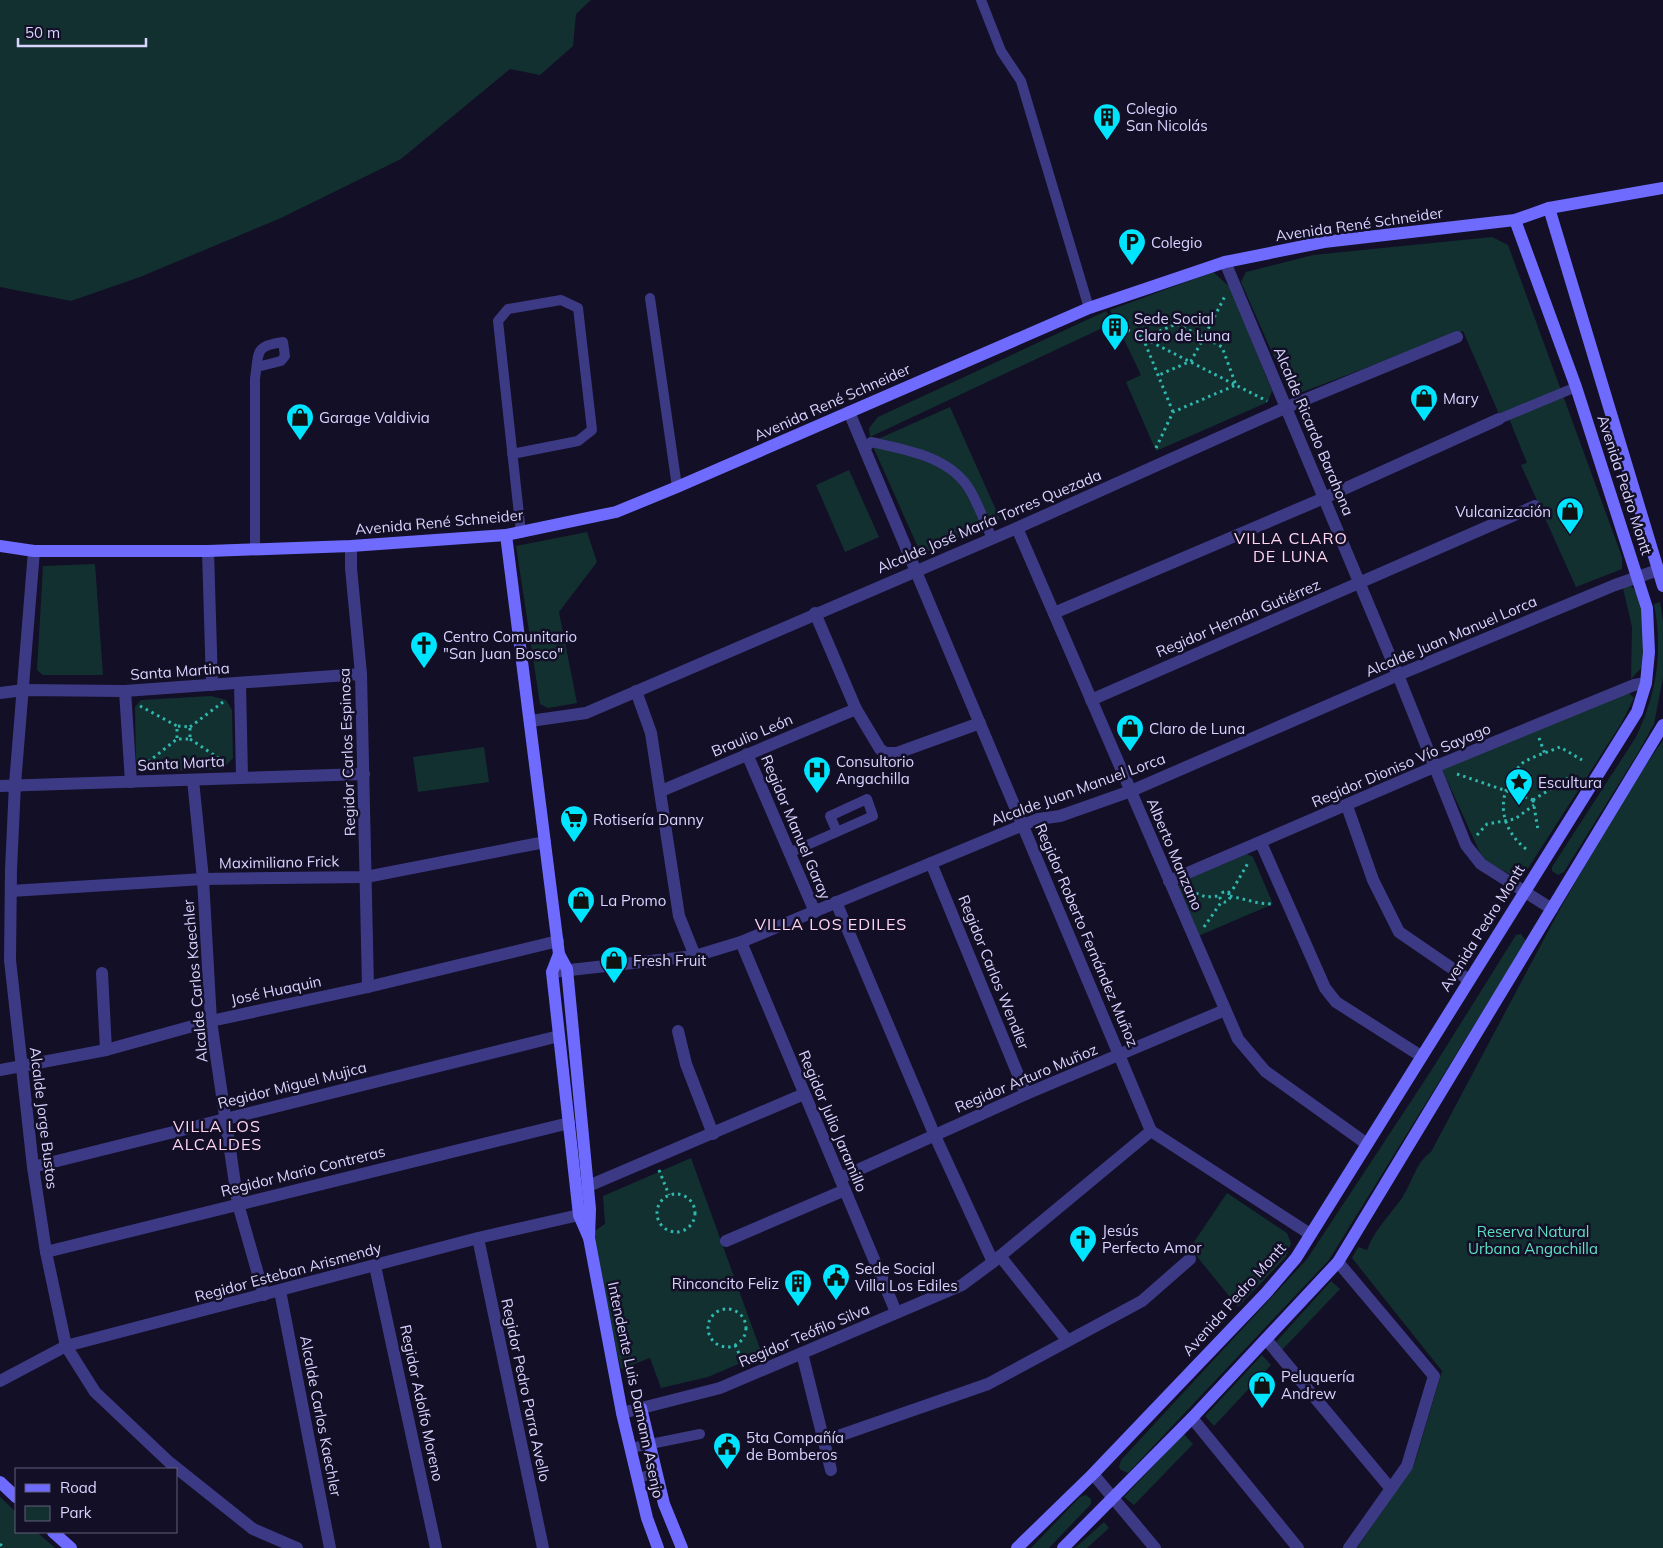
<svg xmlns="http://www.w3.org/2000/svg" width="1663" height="1548" font-family="Mulish,sans-serif">
<rect width="100%" height="100%" fill="#130f26"/>
<g fill="#12302f">
<path d="M0 0H591L576 14 573 46 540 75 510 69 401 159 281 218 140 277 71 301 0 287Z"/>
<path d="M1492 237 1508 245 1622 557V569L1576 587 1521 465 1527 463 1506 411 1499 414 1463 331 1300 393 1288 389 1241 282 1246 272 1313 255Z"/>
<path d="M1213 272 1230 287 1272 391 1268 402 1156 451 1126 382 1141 375 1110 310Z"/>
<path d="M1106 311 1113 323 870 437 869 428 878 417Z"/>
<path d="M950 407 1000 519 921 554 871 442Z"/>
<path d="M849 470 879 537 845 552 816 485Z"/>
<path d="M587 532 597 562 559 612 577 703 548 708 540 704 516 546Z"/>
<path d="M95 564 103 675H43L37 670 43 566Z"/>
<path d="M1631 586 1641 597 1644 631 1642 667 1631 679 1632 627 1623 588Z"/>
<path d="M1660 602 1663 621V678L1654 724 1638 753 1564 872 1558 875 1552 871V867L1636 737C1657 693 1663 651 1654 604Z"/>
<path d="M1627 691 1634 698 1621 724 1525 873 1513 876 1486 861 1480 853 1442 769Z"/>
<path d="M211 696 226 700 232 710 233 758 223 769 144 772 136 763 135 707 141 700Z"/>
<path d="M1663 740V1548H1357L1414 1465 1442 1371 1352 1258 1358 1247 1367 1250C1374 1230 1390 1215 1402 1198 1412 1183 1416 1162 1431 1152L1561 907 1629 790Z"/>
<path d="M484 747 489 782 418 792 413 757Z"/>
<path d="M1247 854 1253 857 1273 904 1196 937 1176 888 1181 882Z"/>
<path d="M1521 934 1526 941 1329 1260 1128 1473 1121 1470 1119 1467 1121 1460 1307 1259 1429 1074 1516 935Z"/>
<path d="M691 1158 762 1354 708 1377 661 1388 650 1358 621 1369 590 1234 605 1224 603 1196Z"/>
<path d="M1227 1193 1287 1233 1291 1243 1286 1257 1238 1307 1190 1248Z"/>
<path d="M1331 1281 1340 1289 1282 1350 1276 1342Z"/>
<path d="M1262 1355 1271 1365 1214 1426 1205 1416Z"/>
<path d="M1184 1434 1193 1444 1134 1505 1124 1497Z"/>
<path d="M1086 1495 1091 1499V1504L1049 1548H1031L1080 1497Z"/>
<path d="M0 1497 16 1512V1532H37L55 1548H0Z"/>
<path d="M1104 1522 1109 1528 1087 1548H1075Z"/>
</g>
<g fill="none" stroke-linecap="round" stroke-linejoin="round">
<g stroke="#2fb8b0" stroke-width="3" stroke-dasharray="2.5 4" stroke-linecap="butt">
<path d="M1116 324 1267 401"/>
<path d="M1173 412 1143 338 1176 324 1204 337 1225 296"/>
<path d="M1156 448 1173 412 1236 385 1222 347 1204 337 1191 361 1159 375"/>
<path d="M140 706 177 726"/>
<path d="M190 727 223 702"/>
<path d="M1539 738 1545 754"/>
<path d="M190 739 226 763"/>
<path d="M143 766 177 739H190V727L177 726V739"/>
<path d="M1457 774 1533 800"/>
<path d="M1533 800 1573 775"/>
<path d="M1533 800 1538 830"/>
<path d="M1477 835 1487 824 1515 819 1534 805"/>
<path d="M1526 849C1503 831 1496 803 1512 778 1515 773 1519 765 1524 762 1534 756 1548 752 1560 747L1582 760"/>
<path d="M1190 891 1206 897 1220 896"/>
<circle cx="1225" cy="897" r="5"/>
<path d="M1228 893 1233 889 1248 863"/>
<path d="M1230 896 1259 903 1272 904"/>
<path d="M1204 927 1222 901"/>
<path d="M659 1170 669 1195"/>
<circle cx="676" cy="1213" r="19"/>
<circle cx="727" cy="1328" r="19"/>
<path d="M735 1345 744 1364"/>
<path d="M0 1544 4 1548"/>
</g>
<g stroke="#3d3a85" stroke-width="10">
<path d="M981 0 1001 51 1021 81 1089 308"/>
<path d="M650 298 677 487"/>
<path d="M1499 419 1576 387"/>
<path d="M865 449 871 442C907 450 952 457 971 492 979 506 985 523 992 538"/>
<path d="M512 454 578 441 592 430 578 308 561 300 508 309 498 321 521 533"/>
<path d="M255 549V379C259 352 254 346 283 342L285 356 281 361 257 367"/>
<path d="M789 853 873 816 867 799 830 816 837 832"/>
<path d="M631 1448 700 1434"/>
<path d="M638 1478 656 1473"/>
</g>
<g stroke="#3d3a85" stroke-width="12">
<path d="M1225 262 1398 675 1466 845 1481 864 1552 909"/>
<path d="M849 412 1151 1131 1310 1234"/>
<path d="M1017 528 1238 1039 1265 1071 1367 1144"/>
<path d="M351 546V568L361 674 368 987"/>
<path d="M34 551 15 784 11 870 10 960 33 1167 46 1252 66 1346 95 1392 169 1462 253 1529 297 1548"/>
<path d="M208 551 212 685"/>
<path d="M815 613 856 709 880 749 885 753H897L980 723"/>
<path d="M1054 613 1324 498 1499 419"/>
<path d="M240 683 242 777"/>
<path d="M125 691 131 782"/>
<path d="M636 691 651 733 679 916 695 956"/>
<path d="M0 693 24 690 125 691 361 674"/>
<path d="M1091 700 1535 506"/>
<path d="M530 721 586 713 1017 528 1287 407 1457 337"/>
<path d="M747 754 815 912"/>
<path d="M193 780 203 879 211 1021 238 1204 264 1295"/>
<path d="M0 786 364 774"/>
<path d="M661 791 856 709"/>
<path d="M1347 806 1373 880 1399 932 1469 980"/>
<path d="M1261 843 1325 988 1336 1002 1421 1056"/>
<path d="M931 863 1026 1094"/>
<path d="M1169 881 1434 767 1634 685 1646 683"/>
<path d="M11 891 203 879 366 877 545 842"/>
<path d="M836 902 935 1136 993 1262"/>
<path d="M741 942 896 1312"/>
<path d="M552 972 695 956 741 942 1023 825 1038 819 1060 816 1131 791 1398 675 1615 585 1658 570"/>
<path d="M102 973 106 1050"/>
<path d="M678 1031 686 1064 713 1134"/>
<path d="M0 1070 106 1050 211 1021 368 987 558 941"/>
<path d="M33 1167 559 1036"/>
<path d="M840 1178 1026 1094 1225 1010"/>
<path d="M579 1190 804 1094"/>
<path d="M478 1238 543 1548"/>
<path d="M726 1241 845 1190"/>
<path d="M46 1252 569 1123"/>
<path d="M1000 1256 1067 1340"/>
<path d="M1338 1262 1434 1376 1407 1466 1349 1548"/>
<path d="M375 1266 436 1548"/>
<path d="M280 1291 330 1548"/>
<path d="M1266 1339 1391 1489"/>
<path d="M802 1353 831 1470"/>
<path d="M0 1381 66 1346 478 1238 579 1215 588 1210"/>
<path d="M622 1413 720 1388 962 1285 993 1262 1151 1131"/>
<path d="M1192 1418 1298 1548"/>
<path d="M824 1441 988 1384 1142 1301 1190 1259"/>
<path d="M1093 1474 1155 1548"/>
</g>
<g stroke="#6f6bff" stroke-width="12">
<path d="M1549 208 1663 586"/>
<path d="M506 535 559 954 567 969 590 1209 589 1238"/>
<path d="M0 546 34 551H208L351 546 506 535 616 512 677 487 1089 308 1225 262 1324 242 1515 220 1549 208 1663 188"/>
<path d="M559 954 552 972 579 1215 589 1238 622 1413 647 1518 658 1548"/>
<path d="M641 1408 664 1504 682 1548"/>
<path d="M0 1482 16 1497"/>
<path d="M53 1532 71 1548"/>
<path d="M1017 1548 1093 1474 1266 1293 1296 1258 1637 712 1646 683 1649 652 1647 608 1576 387 1515 220"/>
<path d="M1063 1548 1192 1418 1338 1262 1663 725"/>
</g>
</g>
<defs>
<g id="building-pin" transform="scale(1.4375)"><path d="M0 17L-7.5 6A9.5 9.5 0 1 1 7.5 6Z" fill="#00e5ff" stroke="#130f26"/><path d="M-4-6H4V6H1V3H-1V6H-4ZM-2.5-4.3h1.7v1.8h-1.7ZM.8-4.3h1.7v1.8H.8ZM-2.5-1h1.7V.8h-1.7ZM.8-1h1.7V.8H.8Z" fill="#111"/></g>
<g id="parking-pin" transform="scale(1.4375)"><path d="M0 17L-7.5 6A9.5 9.5 0 1 1 7.5 6Z" fill="#00e5ff" stroke="#130f26"/><path d="M-3.5-5.5H1a3.5 3.5 0 0 1 0 7H-1V5.5H-3.5ZM-1-3.4V-.6H.8a1.4 1.4 0 0 0 0-2.8Z" fill="#111"/></g>
<g id="shop-pin" transform="scale(1.4375)"><path d="M0 17L-7.5 6A9.5 9.5 0 1 1 7.5 6Z" fill="#00e5ff" stroke="#130f26"/><path d="M-5-2.5h2.3a2.7 3.5 0 0 1 5.4 0H5L5.5 6h-11ZM-1.5-2.5h3a1.5 2.3 0 0 0-3 0Z" fill="#111"/></g>
<g id="church-pin" transform="scale(1.4375)"><path d="M0 17L-7.5 6A9.5 9.5 0 1 1 7.5 6Z" fill="#00e5ff" stroke="#130f26"/><path d="M-1.2-6h2.4v3.5h3.3v2.4h-3.3V6h-2.4V-.1h-3.3v-2.4h3.3Z" fill="#111"/></g>
<g id="hospital-pin" transform="scale(1.4375)"><path d="M0 17L-7.5 6A9.5 9.5 0 1 1 7.5 6Z" fill="#00e5ff" stroke="#130f26"/><path d="M-5-5h3v3.5h4V-5h3V5h-3V1.5h-4V5h-3Z" fill="#111"/></g>
<g id="sight-pin" transform="scale(1.4375)"><path d="M0 17L-7.5 6A9.5 9.5 0 1 1 7.5 6Z" fill="#00e5ff" stroke="#130f26"/><path d="M0-6L1.8-2.2L6-1.7L2.9 1.2L3.7 5.4L0 3.3L-3.7 5.4L-2.9 1.2L-6-1.7L-1.8-2.2Z" fill="#111"/></g>
<g id="supermarket-pin" transform="scale(1.4375)"><path d="M0 17L-7.5 6A9.5 9.5 0 1 1 7.5 6Z" fill="#00e5ff" stroke="#130f26"/><path d="M-6-5.5h2.5l.6 2H6L4.5 2H-2.5L-4.4-4H-6ZM-1.5 3.2a1.3 1.3 0 1 0 .1 0ZM3 3.2a1.3 1.3 0 1 0 .1 0Z" fill="#111"/></g>
<g id="civic-pin" transform="scale(1.4375)"><path d="M0 17L-7.5 6A9.5 9.5 0 1 1 7.5 6Z" fill="#00e5ff" stroke="#130f26"/><path d="M-.6-6.5H3V-4.5H.6V-3L4-1V1h2V6H-6V1h2V-1L-.6-3ZM-1.2 2.5V6h2.4V2.5Z" fill="#111"/></g>
</defs>
<g fill-rule="evenodd">
<use href="#building-pin" x="1107" y="117"/>
<use href="#parking-pin" x="1132" y="242"/>
<use href="#building-pin" x="1115" y="327"/>
<use href="#shop-pin" x="1424" y="398"/>
<use href="#shop-pin" x="300" y="417"/>
<use href="#shop-pin" x="1570" y="511"/>
<use href="#church-pin" x="424" y="645"/>
<use href="#shop-pin" x="1130" y="728"/>
<use href="#hospital-pin" x="817" y="770"/>
<use href="#sight-pin" x="1519" y="782"/>
<use href="#supermarket-pin" x="574" y="819"/>
<use href="#shop-pin" x="581" y="900"/>
<use href="#shop-pin" x="614" y="960"/>
<use href="#church-pin" x="1083" y="1239"/>
<use href="#civic-pin" x="836" y="1277"/>
<use href="#building-pin" x="798" y="1283"/>
<use href="#shop-pin" x="1262" y="1385"/>
<use href="#civic-pin" x="727" y="1446"/>
</g>
<g text-anchor="middle" dominant-baseline="central" stroke-width="5" stroke-linejoin="round" paint-order="stroke">
<g font-size="15" fill="#d9d4ff" stroke="#130f26" text-anchor="start">
<text x="1126" y="108">Colegio<tspan x="1126" dy="17">San Nicolás</tspan></text>
<text x="1151" y="242">Colegio</text>
<text x="1134" y="318">Sede Social<tspan x="1134" dy="17">Claro de Luna</tspan></text>
<text x="1443" y="398">Mary</text>
<text x="319" y="417">Garage Valdivia</text>
<text x="1551" y="511" text-anchor="end">Vulcanización</text>
<text x="443" y="636">Centro Comunitario<tspan x="443" dy="17">"San Juan Bosco"</tspan></text>
<text x="1149" y="728">Claro de Luna</text>
<text x="836" y="761">Consultorio<tspan x="836" dy="17">Angachilla</tspan></text>
<text x="1538" y="782">Escultura</text>
<text x="593" y="819">Rotisería Danny</text>
<text x="600" y="900">La Promo</text>
<text x="633" y="960">Fresh Fruit</text>
<text x="1102" y="1230">Jesús<tspan x="1102" dy="17">Perfecto Amor</tspan></text>
<text x="855" y="1268">Sede Social<tspan x="855" dy="17">Villa Los Ediles</tspan></text>
<text x="779" y="1283" text-anchor="end">Rinconcito Feliz</text>
<text x="1281" y="1376">Peluquería<tspan x="1281" dy="17">Andrew</tspan></text>
<text x="746" y="1437">5ta Compañía<tspan x="746" dy="17">de Bomberos</tspan></text>
</g>
<g font-size="15" fill="#d9d4ff" stroke="#130f26">
<text transform="translate(1359 224) rotate(-8)">Avenida René Schneider</text>
<text transform="translate(832 402) rotate(-24)">Avenida René Schneider</text>
<text transform="translate(1314 431) rotate(67)">Alcalde Ricardo Barahona</text>
<text transform="translate(1625 485) rotate(72)">Avenida Pedro Montt</text>
<text transform="translate(989 521) rotate(-23)">Alcalde José María Torres Quezada</text>
<text transform="translate(439 522) rotate(-5)">Avenida René Schneider</text>
<text transform="translate(1238 618) rotate(-23)">Regidor Hernán Gutiérrez</text>
<text transform="translate(1451 636) rotate(-23)">Alcalde Juan Manuel Lorca</text>
<text transform="translate(180 671) rotate(-4)">Santa Martina</text>
<text transform="translate(752 735) rotate(-23)">Braulio León</text>
<text transform="translate(347 752) rotate(-92)">Regidor Carlos Espinosa</text>
<text transform="translate(181 763) rotate(-3)">Santa Marta</text>
<text transform="translate(1401 765) rotate(-23)">Regidor Dioniso Vío Sayago</text>
<text transform="translate(1078 789) rotate(-20)">Alcalde Juan Manuel Lorca</text>
<text transform="translate(796 827) rotate(67)">Regidor Manuel Garay</text>
<text transform="translate(1175 854) rotate(67)">Alberto Manzano</text>
<text transform="translate(279 862) rotate(-1)">Maximiliano Frick</text>
<text transform="translate(1482 928) rotate(-58)">Avenida Pedro Montt</text>
<text transform="translate(1087 935) rotate(67)">Regidor Roberto Fernández Muñoz</text>
<text transform="translate(994 972) rotate(68)">Regidor Carlos Wendler</text>
<text transform="translate(195 981) rotate(-95)">Alcalde Carlos Kaechler</text>
<text transform="translate(276 990) rotate(-12)">José Huaquin</text>
<text transform="translate(1026 1078) rotate(-23)">Regidor Arturo Muñoz</text>
<text transform="translate(292 1085) rotate(-14)">Regidor Miguel Mujica</text>
<text transform="translate(44 1118) rotate(83)">Alcalde Jorge Bustos</text>
<text transform="translate(833 1121) rotate(67)">Regidor Julio Jaramillo</text>
<text transform="translate(303 1171) rotate(-14)">Regidor Mario Contreras</text>
<text transform="translate(288 1272) rotate(-15)">Regidor Esteban Arismendy</text>
<text transform="translate(1234 1299) rotate(-48)">Avenida Pedro Montt</text>
<text transform="translate(804 1335) rotate(-23)">Regidor Teófilo Silva</text>
<text transform="translate(526 1390) rotate(78)">Regidor Pedro Parra Avello</text>
<text transform="translate(636 1390) rotate(78)">Intendente Luis Damann Asenjo</text>
<text transform="translate(422 1403) rotate(78)">Regidor Adolfo Moreno</text>
<text transform="translate(321 1416) rotate(79)">Alcalde Carlos Kaechler</text>
</g>
<g font-size="15" fill="#5fe0c0" stroke="#130f26">
<text x="1533" y="1231">Reserva Natural<tspan x="1533" dy="17">Urbana Angachilla</tspan></text>
</g>
<g font-size="16" letter-spacing="1" fill="#ffd6f0" stroke="#130f26">
<text x="1291" y="538">VILLA CLARO<tspan x="1291" dy="18">DE LUNA</tspan></text>
<text x="831" y="924">VILLA LOS EDILES</text>
<text x="217" y="1126">VILLA LOS<tspan x="217" dy="18">ALCALDES</tspan></text>
</g>
</g>
<rect x="15" y="1468" width="162" height="65" fill="#130f26" stroke="#625e7d"/>
<rect x="25" y="1484" width="25" height="8" fill="#6f6bff" stroke="#625e7d"/>
<text x="60" y="1493" font-size="15" fill="#d9d4ff">Road</text>
<rect x="25" y="1506" width="25" height="15" fill="#12302f" stroke="#625e7d"/>
<text x="60" y="1518" font-size="15" fill="#d9d4ff">Park</text>
<path d="M18 38v8h128v-8" fill="none" stroke="#d9d4ff" stroke-width="2.5"/>
<text x="25" y="38" font-size="15" fill="#d9d4ff" stroke="#130f26" stroke-width="4" paint-order="stroke">50 m</text>
</svg>
